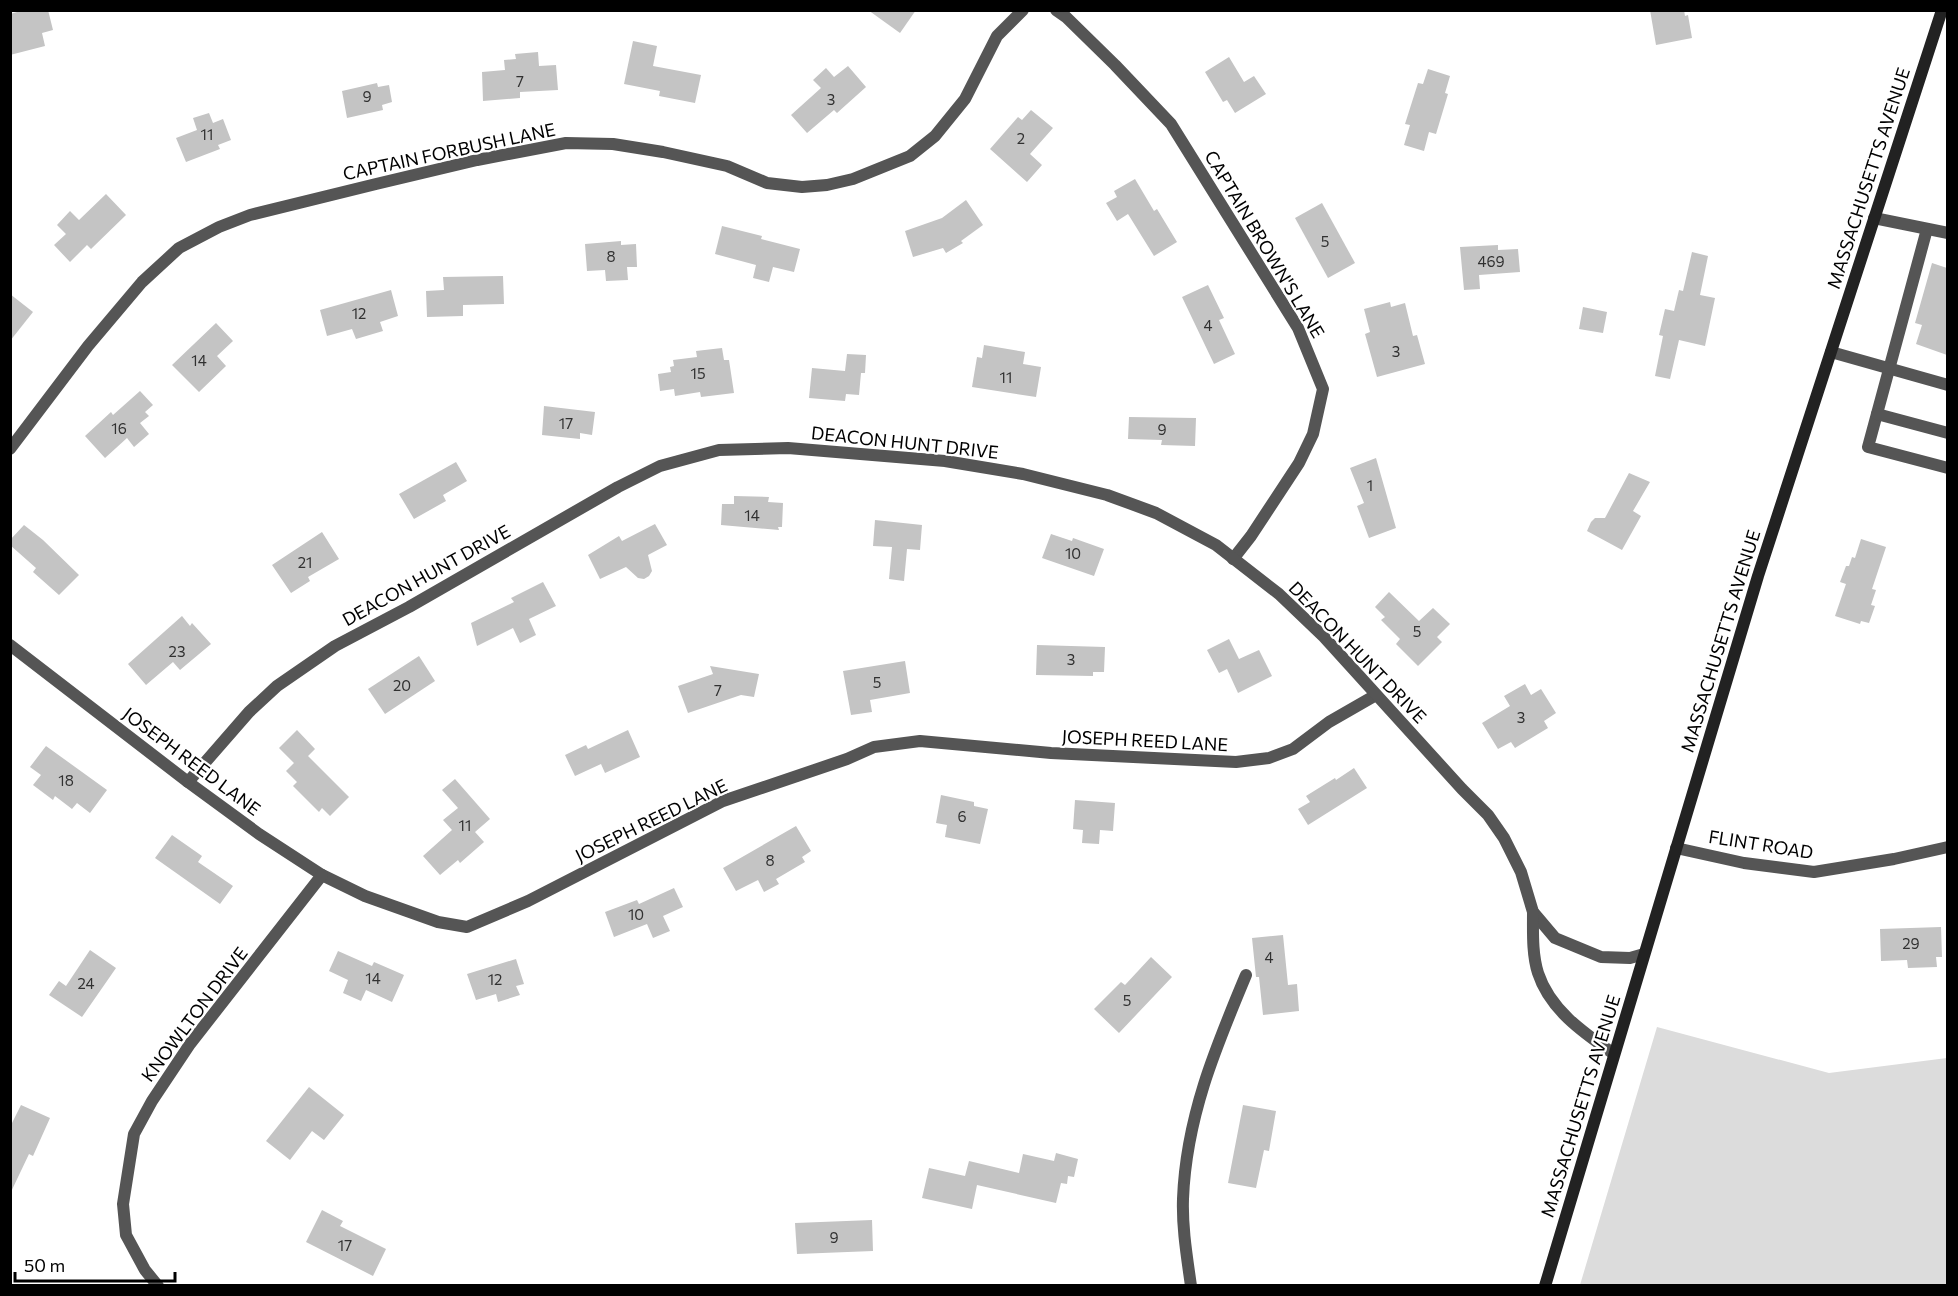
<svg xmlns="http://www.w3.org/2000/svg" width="1958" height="1296" font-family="Commissioner,sans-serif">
<rect width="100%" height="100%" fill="#fff"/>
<path fill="#dcdcdc" d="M1657 1027 1829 1073 1947 1058V1285H1580Z"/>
<g fill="#c4c4c4">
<path d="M24 10H48L53 30 42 33 45 46 10 55V14Z"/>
<path d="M868 10H916L900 33Z"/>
<path d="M1650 10H1684L1685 16 1688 15 1692 38 1656 45Z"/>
<path d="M633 41 657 46 653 66 701 75 695 103 659 96 660 91 624 84Z"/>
<path d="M538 52 539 66 556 65 558 90 520 92V98L483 101 482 72 505 70 504 60 516 59 515 54Z"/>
<path d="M1229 57 1244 82 1254 76 1266 94 1235 113 1227 100 1223 102 1205 72Z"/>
<path d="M848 66 866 87 837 113 834 110 807 133 791 115 821 88 813 80 826 68 834 77Z"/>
<path d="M1428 69 1450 76 1445 93 1448 94 1436 134 1429 132 1424 151 1404 145 1410 125 1405 124 1418 83 1423 84Z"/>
<path d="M377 83 378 87 389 85 392 102 382 105 383 110 347 118 342 91Z"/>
<path d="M1031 110 1053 128 1030 154 1042 165 1027 182 990 149 1018 117 1022 120Z"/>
<path d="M209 113 213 123 223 119 231 140 218 145 220 149 186 162 176 138 197 130 193 118Z"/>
<path d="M1135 179 1154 211 1157 209 1177 242 1154 256 1128 214 1117 221 1106 203 1117 197 1114 191Z"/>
<path d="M106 194 126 215 91 249 87 245 70 262 54 245 66 234 57 225 70 211 79 220Z"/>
<path d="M966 200 983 225 961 241 963 243 946 253 943 248 913 257 905 231 942 218Z"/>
<path d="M1322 203 1355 263 1328 278 1295 218Z"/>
<path d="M722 226 762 236 761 239 800 249 794 272 773 267 769 282 753 278 756 265 715 254Z"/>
<path d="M621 241V245L636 244 637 267H627L628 280 606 281 605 270 587 271 585 244Z"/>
<path d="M1498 245V250L1518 249 1520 272 1479 275 1480 289 1464 290 1460 247Z"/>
<path d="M1692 252 1708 256 1700 295 1715 298 1705 346 1679 340 1670 379 1655 376 1663 336 1659 335 1665 309 1674 311 1679 290 1683 291Z"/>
<path d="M1932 263 1947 268V355L1916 344 1922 325 1915 323Z"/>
<path d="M503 276 504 304 463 305V316L427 317 426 291 444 290 443 277Z"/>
<path d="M1208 285 1224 318 1219 320 1235 354 1214 364 1182 297Z"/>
<path d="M391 290 398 316 380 322 383 331 356 339 352 329 327 336 320 310Z"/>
<path d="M10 294 33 312 10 341Z"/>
<path d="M1390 302 1391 307 1405 303 1413 336 1417 335 1425 364 1377 377 1365 334 1370 332 1364 309Z"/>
<path d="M1583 307 1607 312 1603 333 1579 329Z"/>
<path d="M216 323 233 341 217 356 226 366 199 392 172 365Z"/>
<path d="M984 345 1025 352 1023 364 1041 367 1036 397 972 387 977 357 982 358Z"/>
<path d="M722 348 724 360H729L734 393 701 397 700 392 675 396 674 389 660 391 658 374 671 372 670 367 674 366 673 360 697 357 696 351Z"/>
<path d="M847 354 866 355 865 373H861L859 395 846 394 845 401 809 398 812 368 845 371Z"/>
<path d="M140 391 153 405 145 412 149 416 140 423 149 434 134 447 127 438 105 458 85 436 111 412 113 415Z"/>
<path d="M544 406 595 412 592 435 580 433V439L542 435Z"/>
<path d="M1129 417 1196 418 1195 446 1161 445 1162 440 1128 439Z"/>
<path d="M1376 458 1396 528 1369 538 1357 506 1364 503 1350 468Z"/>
<path d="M456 462 467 481 443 495 446 501 414 519 399 494Z"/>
<path d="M1629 473 1650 482 1633 511 1641 516 1622 550 1587 531 1591 522 1595 518H1605Z"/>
<path d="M734 496 769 497 768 502 783 503 782 527H778L779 530 721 525 722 504H734Z"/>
<path d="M875 520 922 525 920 550 907 549 904 581 889 579 892 547 873 546Z"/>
<path d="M655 524 667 545 648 555 652 571 649 576 644 579 638 578 626 567 600 579 588 555 619 536 622 541Z"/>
<path d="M24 525 43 540 79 575 59 595 33 572 36 568 10 545V540Z"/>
<path d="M322 532 339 559 308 577 310 581 291 593 272 565Z"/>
<path d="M1051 534 1072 541 1073 538 1104 549 1094 576 1042 558Z"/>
<path d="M1861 539 1886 547 1872 589 1876 590 1871 605 1875 606 1869 623 1861 621 1860 624 1835 616 1846 584 1840 582 1846 566H1849L1852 557 1855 558Z"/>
<path d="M543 582 556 606 529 619 536 635 520 643 513 628 477 646 471 623 514 602 511 598Z"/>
<path d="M1389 592 1419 621 1433 608 1450 624 1437 637 1442 642 1418 666 1396 644 1400 639 1381 620 1385 617 1375 607Z"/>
<path d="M182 616 190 626 192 623 211 644 180 670 173 662 146 685 128 664Z"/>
<path d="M1229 639 1239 659 1259 650 1272 676 1238 693 1227 669 1219 673 1207 650Z"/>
<path d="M1037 645 1105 647 1104 672H1093V676L1036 675Z"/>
<path d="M419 656 435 681 385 714 368 689Z"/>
<path d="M905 661 910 693 870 700 872 712 851 715 843 671Z"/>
<path d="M710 666 759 674 754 697 741 695 688 713 678 686 713 674Z"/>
<path d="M1525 684 1531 695 1541 689 1556 713 1544 721 1548 728 1515 748 1511 742 1498 749 1482 723 1510 706 1504 696Z"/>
<path d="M297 730 315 749 308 756 349 797 330 816 322 808 319 812 293 786 297 782 286 771 294 763 279 748Z"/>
<path d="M628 730 640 757 605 773 601 764 575 776 565 755 586 745 588 749Z"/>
<path d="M46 746 107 790 90 813 77 803 72 809 55 796 53 800 33 785 41 775 30 767Z"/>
<path d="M1354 768 1367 788 1308 825 1298 809 1310 802 1306 796 1335 778 1336 780Z"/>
<path d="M455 779 490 819 475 832 484 842 460 863 458 860 440 875 423 856 452 830 443 820 458 808 442 790Z"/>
<path d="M941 795 974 802V806L988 809 980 844 945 837 947 825 936 823Z"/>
<path d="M1075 800 1115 803 1113 831 1100 830 1099 844 1082 843 1083 830 1073 829Z"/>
<path d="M796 826 811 851 802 857 805 862 776 879 779 884 764 892 758 880 736 891 723 868Z"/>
<path d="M172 835 202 856 198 862 233 886 220 904 155 858Z"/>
<path d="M674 888 683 907 663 916 670 931 653 938 647 924 614 937 605 912 637 900 639 904Z"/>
<path d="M1941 927 1942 957H1936L1937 967 1908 968 1907 960 1881 961 1880 929Z"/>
<path d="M1283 935 1288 985 1297 984 1299 1011 1263 1015 1259 977H1256L1252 938Z"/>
<path d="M90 950 116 968 82 1017 49 995 59 981 66 986Z"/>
<path d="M338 951 372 966 374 962 404 975 392 1002 366 990 361 1001 343 993 348 980 329 971Z"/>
<path d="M1151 957 1172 977 1119 1033 1094 1009 1121 982 1125 985Z"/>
<path d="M516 959 524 984 516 986 520 995 498 1002 496 994 476 1000 467 974Z"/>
<path d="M309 1087 344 1115 324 1140 312 1131 290 1160 266 1141Z"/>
<path d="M21 1105 50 1118 33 1156 29 1154 10 1194V1127Z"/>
<path d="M1243 1105 1276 1111 1269 1151 1264 1150 1256 1188 1228 1183Z"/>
<path d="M1056 1153 1078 1159 1074 1177 1068 1176 1067 1184 1061 1183 1056 1203 977 1185 972 1209 922 1198 929 1168 965 1176 969 1161 1019 1173 1023 1154 1054 1161Z"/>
<path d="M322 1210 343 1221 340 1226 386 1249 373 1276 306 1242Z"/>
<path d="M872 1220 873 1251 797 1254 795 1223Z"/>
</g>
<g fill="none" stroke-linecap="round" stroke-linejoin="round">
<g stroke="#555" stroke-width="12">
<path d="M1874 218 1948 233"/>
<path d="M1927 229 1868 447 1948 468"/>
<path d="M1831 352 1948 385"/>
<path d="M1877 414 1948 433"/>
</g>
<g stroke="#555" stroke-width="12">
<path d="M1056 10 1066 17 1115 65 1171 124 1298 328 1323 389 1313 434 1299 463 1251 536 1233 559"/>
<path d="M10 449 88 346 142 282 179 248 219 227 250 215 376 184 477 160 566 143 613 144 663 152 727 166 767 183 802 187 827 185 853 179 910 156 935 136 965 99 997 36 1023 10"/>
<path d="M10 645 188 782 259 834 322 875 365 896 438 922 467 927 528 901 723 801 847 759 874 747 920 741 1051 753 1236 762 1269 758 1293 749 1329 722 1376 695"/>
<path d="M188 782 249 712 277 686 335 646 409 607 618 487 660 466 719 450 788 448 945 461 1023 474 1107 495 1156 513 1216 545 1279 594 1324 637 1462 789 1488 815 1504 838 1521 872 1533 912 1555 938 1601 957 1630 958 1644 954"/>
<path d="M1676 848 1744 863 1814 872 1894 859 1948 847"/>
<path d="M1533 912C1533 932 1532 954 1538 973 1550 1010 1584 1033 1614 1054"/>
<path d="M158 1286 145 1270 126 1235 123 1204 134 1134 152 1101 190 1044 322 875"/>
<path d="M1191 1286C1187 1257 1182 1228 1183 1199 1186 1118 1215 1049 1246 975"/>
</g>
<path stroke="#222" stroke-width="12" d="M1545 1286 1758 576 1942 10"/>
</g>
<g text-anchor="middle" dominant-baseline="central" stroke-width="4.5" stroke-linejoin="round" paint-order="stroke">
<g font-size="15" fill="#313131">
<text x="520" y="81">7</text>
<text x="367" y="96">9</text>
<text x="831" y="99">3</text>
<text x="207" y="134">11</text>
<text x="1021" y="138">2</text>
<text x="1325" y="241">5</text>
<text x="611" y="256">8</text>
<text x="1491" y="261">469</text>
<text x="359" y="313">12</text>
<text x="1208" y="325">4</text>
<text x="1396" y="351">3</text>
<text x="199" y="360">14</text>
<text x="698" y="373">15</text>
<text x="1006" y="377">11</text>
<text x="566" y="423">17</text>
<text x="119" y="428">16</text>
<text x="1162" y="429">9</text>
<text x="1370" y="485">1</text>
<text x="752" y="515">14</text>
<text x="1073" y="553">10</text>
<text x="305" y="562">21</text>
<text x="1417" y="631">5</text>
<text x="177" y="651">23</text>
<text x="1071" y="659">3</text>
<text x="877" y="682">5</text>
<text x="402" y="685">20</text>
<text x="718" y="690">7</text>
<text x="1521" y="717">3</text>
<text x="66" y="780">18</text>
<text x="962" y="816">6</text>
<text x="465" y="825">11</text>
<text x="770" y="860">8</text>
<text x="636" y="914">10</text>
<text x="1911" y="943">29</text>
<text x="1269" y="957">4</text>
<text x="373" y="978">14</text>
<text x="495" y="979">12</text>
<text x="86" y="983">24</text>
<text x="1127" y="1000">5</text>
<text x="834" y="1237">9</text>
<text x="345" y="1245">17</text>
</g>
<g font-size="18" fill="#000" stroke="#fff">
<text transform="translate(449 151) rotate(-12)">CAPTAIN FORBUSH LANE</text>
<text transform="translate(1868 178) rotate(-72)">MASSACHUSETTS AVENUE</text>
<text transform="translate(1265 244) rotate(59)">CAPTAIN BROWN'S LANE</text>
<text transform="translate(905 442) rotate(6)">DEACON HUNT DRIVE</text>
<text transform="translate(426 575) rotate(-29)">DEACON HUNT DRIVE</text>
<text transform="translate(1720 641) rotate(-73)">MASSACHUSETTS AVENUE</text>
<text transform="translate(1358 652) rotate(46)">DEACON HUNT DRIVE</text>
<text transform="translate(1145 740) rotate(3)">JOSEPH REED LANE</text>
<text transform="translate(192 761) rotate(37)">JOSEPH REED LANE</text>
<text transform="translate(651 820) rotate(-26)">JOSEPH REED LANE</text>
<text transform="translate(1761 844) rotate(9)">FLINT ROAD</text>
<text transform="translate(194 1014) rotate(-53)">KNOWLTON DRIVE</text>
<text transform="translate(1580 1106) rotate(-73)">MASSACHUSETTS AVENUE</text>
</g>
</g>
<rect width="1958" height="1296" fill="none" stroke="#000000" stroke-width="24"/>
<path d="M15 1272v9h160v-9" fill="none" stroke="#000000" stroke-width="3"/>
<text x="24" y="1272" font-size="18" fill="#000000" stroke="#ffffff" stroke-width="4.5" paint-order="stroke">50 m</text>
</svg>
